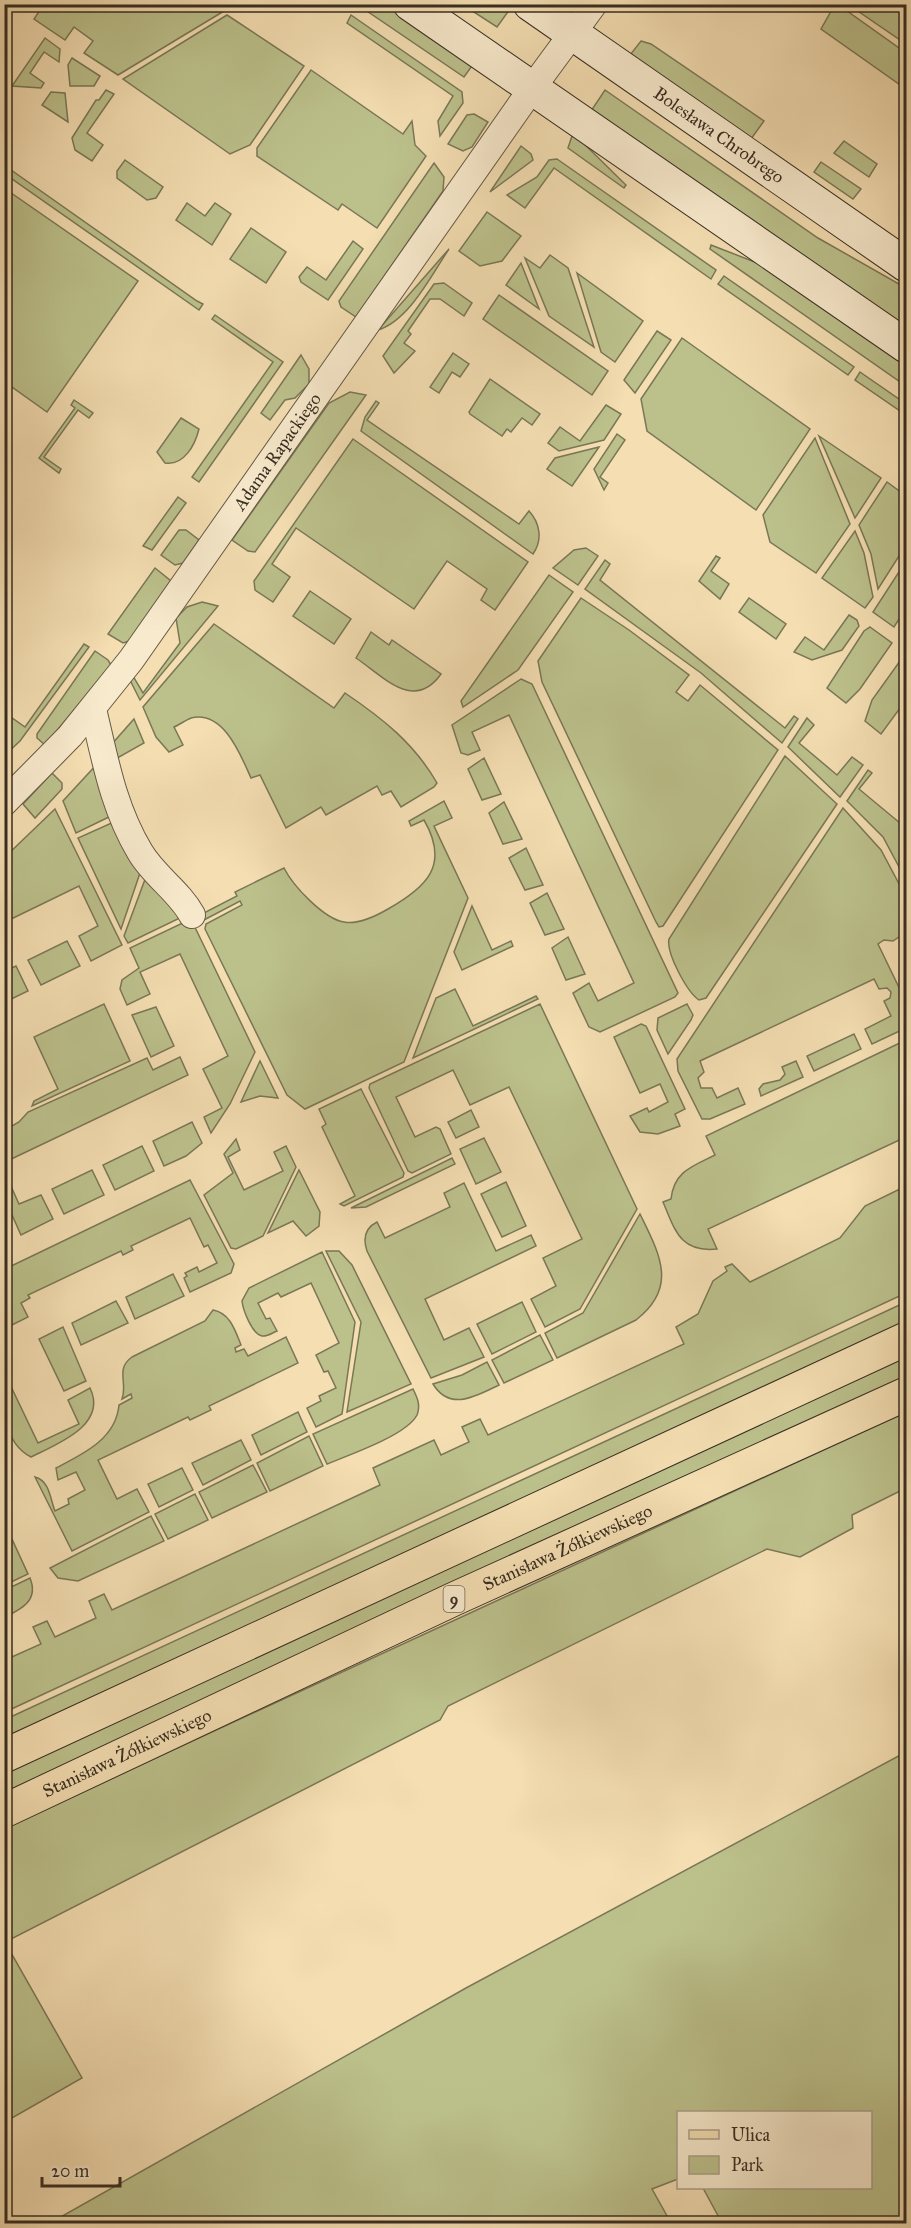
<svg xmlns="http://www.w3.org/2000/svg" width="911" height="2228" font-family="'IM FELL Great Primer',serif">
<rect width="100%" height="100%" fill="#f4deb2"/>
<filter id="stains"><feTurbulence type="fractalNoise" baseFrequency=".00333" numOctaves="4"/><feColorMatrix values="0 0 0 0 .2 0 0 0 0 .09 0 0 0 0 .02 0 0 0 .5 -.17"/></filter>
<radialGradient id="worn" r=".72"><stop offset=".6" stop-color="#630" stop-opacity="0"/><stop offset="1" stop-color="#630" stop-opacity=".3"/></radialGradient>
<g fill="#bcc18c" stroke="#7a7757" stroke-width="1.5">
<path d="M44 4H234V5L118 75 84 53 93 41 74 27 65 40 34 19Z"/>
<path d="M358 5H385L474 63 464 77Z"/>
<path d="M463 5H503L510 9 497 27Z"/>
<path d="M849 5H906V44Z"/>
<path d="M834 6H840L906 53V89L821 29Z"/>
<path d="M227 15 304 66 250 145 230 154 123 79Z"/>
<path d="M351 15 462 92 463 103 440 136 438 121 453 96 347 23Z"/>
<path d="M45 38 60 49 59 62 44 52 30 73 44 83 41 88 12 86Z"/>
<path d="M641 41 651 44 764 121 751 139 630 55Z"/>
<path d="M72 58 100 76 94 86H70L68 65Z"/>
<path d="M311 70 403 134 412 121 415 145 426 156 377 228 342 204 338 210 257 156V148Z"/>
<path d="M106 90 114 94 87 133 103 145 92 161 75 150 72 138 96 100H99Z"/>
<path d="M605 90 818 238 906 288V328L591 111Z"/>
<path d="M51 92 65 93 68 122 42 105Z"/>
<path d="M474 114 488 122 472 147 463 151 448 144 467 115Z"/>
<path d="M573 133 626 185 624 188 568 148Z"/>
<path d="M844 141 877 164 869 177 834 153Z"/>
<path d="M521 146 531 154 533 160 490 192Z"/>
<path d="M557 159 716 270 711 279 554 168 525 208 507 195 537 177 549 160Z"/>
<path d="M125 160 163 187 156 198 147 200 117 178V171Z"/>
<path d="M821 162 861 189 853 199 814 172Z"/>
<path d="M434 163 444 177 443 191 356 317 341 307 339 301Z"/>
<path d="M4 165 197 301 203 304 199 310 5 174Z"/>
<path d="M4 188 138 281 47 412 5 382Z"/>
<path d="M187 203 205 216 215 203 231 214 212 245 176 220Z"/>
<path d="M487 212 521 236 502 261 480 266 459 251Z"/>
<path d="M251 228 286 252 266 283 230 259Z"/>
<path d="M353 241 363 249 328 300 301 282 299 277 307 267 326 280Z"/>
<path d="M711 245 765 266 906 364V386L710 249Z"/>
<path d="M449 249C432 274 409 321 378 330Z"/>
<path d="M550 255 568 268 594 347 549 316 525 258 540 268Z"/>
<path d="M521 263 539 309 506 285Z"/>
<path d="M577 273 643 321 615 362 601 352Z"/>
<path d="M724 276 854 367 848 375 718 284Z"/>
<path d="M444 283 472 303 464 316 440 299H430L408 331 411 334 404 343 415 351 394 373 383 356 434 284Z"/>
<path d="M499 295 608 371 592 395 483 319Z"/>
<path d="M215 315 283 362 199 482 192 477 273 362 212 319Z"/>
<path d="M657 331 671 340 635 393 624 380Z"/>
<path d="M682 338 810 429 756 510 647 431 641 399Z"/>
<path d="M453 353 469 364 460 377 452 372 439 393 430 387Z"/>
<path d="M301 355 309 369V384L295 398 285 400 270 420 261 413Z"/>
<path d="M860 372 906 404V415L855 380Z"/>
<path d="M490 379 540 414 532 425 522 418 511 432 507 429 502 436 470 414 469 412Z"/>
<path d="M350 392 366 395 255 552 248 551 232 540 329 403Z"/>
<path d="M74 400 93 413 89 418 78 410 44 457 61 469 59 473 39 458 75 408 71 405Z"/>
<path d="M376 401 379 403 367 420 519 524 529 511C540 523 543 540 533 554L361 431 365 417Z"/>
<path d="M606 405 621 414 604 440 559 451 548 443 560 427 580 441Z"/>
<path d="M181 418 199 429C195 445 184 466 165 463L157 452Z"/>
<path d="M617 434 625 440 600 477 608 483 604 490 594 469Z"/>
<path d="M819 436 881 478 855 518Z"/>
<path d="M815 438 850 524 816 573 770 542 763 515Z"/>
<path d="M353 439 528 562 495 610 481 600 487 589 447 561 414 609 296 528 272 564 290 577 273 602 255 590 254 581Z"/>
<path d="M599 447 572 486 547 469 555 458Z"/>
<path d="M887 482 906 496V545L878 589 871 554 859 525Z"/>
<path d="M178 497 186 503 152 550 143 546Z"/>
<path d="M179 530H186L199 540 183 563 175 565 161 555Z"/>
<path d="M855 531 864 553 873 597 865 608 822 578Z"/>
<path d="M586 548 598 556 578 585 553 568 574 550Z"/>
<path d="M716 556 720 558 711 571 729 584 720 599 699 581Z"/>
<path d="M605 560 610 564 600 580 785 728 794 716 798 719 782 743 701 673 585 589Z"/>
<path d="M906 561V624L899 619 894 627 873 612Z"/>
<path d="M155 568 171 581 129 641 123 643 108 634Z"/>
<path d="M549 575 573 592 518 670 463 707 461 701Z"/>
<path d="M310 591 351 619 334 644 293 616Z"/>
<path d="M581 598 629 630 689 675 676 692 688 701 700 685 778 750 663 926 659 927 656 922 542 682 538 661Z"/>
<path d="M749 598 786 624 776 639 739 612Z"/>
<path d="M202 602 218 606 140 700 130 680 133 676 143 693 180 643 176 618 187 607Z"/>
<path d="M849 615 857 620 859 626 842 650 812 660 794 652 805 637 824 650Z"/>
<path d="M214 624 334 708 345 693C382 718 414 743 437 783L434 787 401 807 391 791 382 795 377 786 326 815 321 807 286 828 260 775 251 778C241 756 224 710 191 718 186 720 179 725 174 727L183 745 169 752 156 737 143 707Z"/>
<path d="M870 627 892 643 860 689 846 703 827 688 864 631Z"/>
<path d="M371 632 389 645 392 640 441 674C414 712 384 677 356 658Z"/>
<path d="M84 644 89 647 20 741 5 755V713L25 727Z"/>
<path d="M95 651 108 660 111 665 45 745 37 738V734Z"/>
<path d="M905 654 906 700 881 734 865 721 872 700Z"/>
<path d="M521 679 532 684 678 993 675 997 600 1032 589 1027 573 993 589 983 598 1001 634 983 509 715 472 732 480 750 468 755 461 753 452 725Z"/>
<path d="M807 718 814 725 799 743 837 775 852 757 863 765 840 797 788 747Z"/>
<path d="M134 719 144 743 112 761 111 745Z"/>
<path d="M785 756 837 804 706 998 699 1000C687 992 666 953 669 939Z"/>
<path d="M484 758 501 794 482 800 468 769Z"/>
<path d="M98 763 113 815 76 833 63 801Z"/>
<path d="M868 770 872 773 859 789 906 828V880L883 837 847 801Z"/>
<path d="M52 773 62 783V789L35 818 23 804Z"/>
<path d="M444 801 452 818 434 826 468 898 404 1062 305 1109 287 1095 205 929 206 924 242 905 240 901 204 920 200 915 237 896 235 892 284 868C293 886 324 919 344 922 359 925 376 916 388 909 427 887 450 865 424 820L411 826 409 821Z"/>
<path d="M504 802 522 839 503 844 489 813Z"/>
<path d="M843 808 881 850 906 897V932L893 941 884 940 878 944 906 1002V1028L872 1044 865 1029 891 1016 884 1001 890 998 891 992 887 988 879 989 874 979 700 1061 704 1072 698 1078 701 1088H712L717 1098 738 1088 745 1104 710 1119H702L678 1071 677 1059Z"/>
<path d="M55 809 122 945 91 961 79 936 98 926 79 886 5 922V857Z"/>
<path d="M116 821 142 867 121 929 78 838Z"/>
<path d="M526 848 543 885 525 890 509 858Z"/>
<path d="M147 874 184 916 128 943 124 936Z"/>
<path d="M547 893 564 929 545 935 530 903Z"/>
<path d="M472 906 492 950 511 941 513 946 462 970 454 952Z"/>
<path d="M191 919 255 1052 230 1104 211 1133 204 1117 222 1108 203 1069 228 1056 180 954 140 972 150 994 127 1005 120 989 122 980 139 968 130 948Z"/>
<path d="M568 937 585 974 566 980 552 948Z"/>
<path d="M67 941 80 966 41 985 28 960Z"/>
<path d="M16 966 28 991 5 1002V971Z"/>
<path d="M455 989 473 1026 536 996 538 999 413 1058 436 998Z"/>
<path d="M104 1004 130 1061 32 1106 34 1101 58 1089 34 1037Z"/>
<path d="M540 1004 637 1209 580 1309 545 1327 531 1299 556 1286 543 1258 582 1239 509 1087 470 1105 453 1070 396 1097 415 1137 436 1127 440 1129 451 1154 412 1173 408 1171 369 1088 370 1084Z"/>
<path d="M687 1004 693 1015 691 1020 668 1054 657 1030 658 1018Z"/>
<path d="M156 1007 174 1046 151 1057 132 1015Z"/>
<path d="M641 1024 646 1026 685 1109 675 1114 680 1126 658 1134 640 1132 630 1116 647 1108 649 1112 668 1102 660 1084 640 1093 614 1037Z"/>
<path d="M854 1034 861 1049 814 1071 807 1056Z"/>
<path d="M906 1040V1137L708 1229 717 1249C680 1253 675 1230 663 1202L671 1199C674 1171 693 1166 715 1155L706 1136Z"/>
<path d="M180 1057 188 1075 5 1162V1130L19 1122 28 1112 147 1058 153 1070Z"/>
<path d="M260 1061 278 1098 260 1096 241 1102Z"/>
<path d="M796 1061 803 1077 761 1096 759 1089 763 1084 780 1080 785 1074 782 1067Z"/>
<path d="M361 1089 404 1173 403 1177 344 1206 340 1204 355 1196 322 1127 326 1124 319 1109Z"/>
<path d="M471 1110 479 1127 456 1138 448 1122Z"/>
<path d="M192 1122 202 1143 186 1156 164 1166 153 1141Z"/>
<path d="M484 1138 501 1172 476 1184 460 1149Z"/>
<path d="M236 1139 240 1150 228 1157 244 1190 283 1171 274 1152 286 1146 296 1167 263 1236 236 1249 231 1248 204 1195 233 1173 224 1154Z"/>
<path d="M142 1146 154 1171 115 1190 103 1165Z"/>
<path d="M452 1158 455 1164 366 1207 351 1208Z"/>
<path d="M92 1170 104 1195 64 1214 52 1189Z"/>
<path d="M299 1170 320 1212 319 1226 306 1236 293 1221 268 1233Z"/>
<path d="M5 1173 19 1204 41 1195 53 1219 21 1235 12 1215 5 1218Z"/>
<path d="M190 1180 234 1264 231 1273 190 1292 184 1278 187 1276 185 1273 197 1267 199 1272 217 1263 208 1245 204 1247 190 1218 131 1246 133 1250 123 1255 121 1251 28 1295 30 1298 21 1303 28 1317 10 1326 7 1320 5 1321V1269Z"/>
<path d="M506 1182 526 1226 502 1237 481 1194Z"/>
<path d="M464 1183 496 1251 531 1235 536 1246 425 1299 444 1340 469 1328 484 1357 431 1378 367 1251C363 1239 365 1228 377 1222L385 1238 450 1207 444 1193Z"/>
<path d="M906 1186V1293L5 1712V1660L41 1644 33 1627 47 1621 55 1637 96 1618 89 1601 104 1594 112 1610 380 1485 373 1468 434 1440 441 1455 469 1442 462 1427 480 1419 488 1435 684 1344 676 1327 698 1314 713 1281 727 1271 725 1267 732 1264 750 1282 840 1238 865 1206Z"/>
<path d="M640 1214C659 1253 679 1287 636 1320L557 1358 545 1333 583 1313Z"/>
<path d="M326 1251H339L352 1265 411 1384 347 1412 361 1322Z"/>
<path d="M322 1252 355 1322 342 1414 316 1427 307 1408 321 1401 319 1396 336 1388 328 1371 324 1372 316 1355 339 1343 311 1283 281 1297 278 1293 258 1303 266 1319 270 1318 277 1331C272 1333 267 1337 262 1336 252 1334 243 1310 242 1301L249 1288Z"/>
<path d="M173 1274 184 1296 135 1319 126 1297Z"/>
<path d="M116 1301 128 1323 81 1345 72 1323Z"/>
<path d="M522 1302 536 1332 492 1354 477 1324Z"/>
<path d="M906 1302V1323L5 1741 4 1720Z"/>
<path d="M213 1310C230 1313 235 1330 241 1345L235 1348 236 1352 244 1349 248 1356 286 1337 298 1363 209 1406 211 1410 190 1420 188 1417 98 1460 117 1499 137 1489 149 1512 72 1551 35 1477C50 1481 50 1499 55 1511L69 1504 68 1499 85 1490 76 1472 58 1480 56 1468C83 1454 116 1439 119 1405L132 1398 131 1394 122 1399C128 1383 115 1369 132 1357L205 1321Z"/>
<path d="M63 1327 86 1381 64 1391 39 1339Z"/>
<path d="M540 1335 553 1360 504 1383 492 1360Z"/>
<path d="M906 1353V1381L5 1797 4 1771Z"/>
<path d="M487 1362 499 1385C476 1396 450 1412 433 1384L462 1375Z"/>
<path d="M5 1374 38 1443 79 1424 68 1400 90 1388C108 1425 57 1444 31 1457 1 1442 4 1403 5 1374Z"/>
<path d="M413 1389C417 1397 421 1405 417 1415 407 1435 349 1455 327 1464L313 1434Z"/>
<path d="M298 1412 307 1432 261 1455 252 1435Z"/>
<path d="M906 1412V1488L852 1515 853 1528 800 1557 767 1549 448 1706 440 1720 5 1942 82 2078 5 2122 4 1828Z"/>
<path d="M309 1436 323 1466 270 1491 257 1463Z"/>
<path d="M241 1440 251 1460 203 1485 192 1463Z"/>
<path d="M253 1465 267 1492 212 1518 199 1492Z"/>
<path d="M182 1468 193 1490 159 1507 148 1484Z"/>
<path d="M195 1494 208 1520 168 1539 155 1514Z"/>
<path d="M151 1516 164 1541 78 1581 58 1578 50 1568Z"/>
<path d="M5 1524 28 1574 5 1585H4Z"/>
<path d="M30 1578C39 1600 22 1609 5 1617V1590Z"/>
<path d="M906 1752V2223H722L703 2188H870V2112H678V2179L652 2189 671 2223H50L466 1988Z"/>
</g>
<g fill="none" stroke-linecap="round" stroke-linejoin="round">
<g stroke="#665946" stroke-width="28">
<g id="street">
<path d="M93 709C105 759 113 807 140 852 154 876 179 891 192 915"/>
<path id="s1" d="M4 803 70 736 131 660 533 87 594 4"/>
</g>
</g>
<g stroke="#372d22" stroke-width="35">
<g id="secondary">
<path d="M410 4 906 346"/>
<path id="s2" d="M530 4 906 265"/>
</g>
</g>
<g stroke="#372d22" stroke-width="35">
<g id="primary">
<path d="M4 1756 906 1339"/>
<path id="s3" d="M4 1811 454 1599 906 1394"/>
</g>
</g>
<use href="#street" stroke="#f8eacd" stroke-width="26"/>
<use href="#secondary" stroke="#f8eacd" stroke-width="33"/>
<use href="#primary" stroke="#f4deb2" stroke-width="33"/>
</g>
<g text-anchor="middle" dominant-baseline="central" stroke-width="4.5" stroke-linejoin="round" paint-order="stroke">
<rect fill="#f8eacd" stroke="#716655" stroke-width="1.5" x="443.5" y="1586" width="21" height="26" rx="4.5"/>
<g font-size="16" font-weight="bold" fill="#372d22">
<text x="454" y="1599">9</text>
</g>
<g font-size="18" fill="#372d22" stroke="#f8eacd">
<text stroke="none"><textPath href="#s2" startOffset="230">Bolesława Chrobrego</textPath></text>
<text stroke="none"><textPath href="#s1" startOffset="446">Adama Rapackiego</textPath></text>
<text stroke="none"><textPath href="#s3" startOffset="622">Stanisława Żółkiewskiego</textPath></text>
<text stroke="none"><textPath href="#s3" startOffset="136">Stanisława Żółkiewskiego</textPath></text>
</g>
</g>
<rect width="911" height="2228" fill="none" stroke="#f4deb2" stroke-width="24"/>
<rect x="6" y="6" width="899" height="2216" fill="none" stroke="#372d22" stroke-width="3"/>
<rect x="12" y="12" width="887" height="2204" fill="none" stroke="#372d22" stroke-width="1.5"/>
<rect x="677" y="2111" width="195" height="78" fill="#f8eacd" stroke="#ab9e89" stroke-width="1.5"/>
<rect x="689" y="2130" width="30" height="9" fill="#f4deb2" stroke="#ab9e89" stroke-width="1.5"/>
<text x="731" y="2141" font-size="18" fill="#372d22">Ulica</text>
<rect x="689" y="2156" width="30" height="18" fill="#bcc18c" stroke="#ab9e89" stroke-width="1.5"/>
<text x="731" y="2171" font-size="18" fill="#372d22">Park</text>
<path d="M42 2177v9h78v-9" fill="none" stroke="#372d22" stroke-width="3"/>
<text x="51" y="2177" font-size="18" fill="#372d22" stroke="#f8eacd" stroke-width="4.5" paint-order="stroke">20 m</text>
<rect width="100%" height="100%" filter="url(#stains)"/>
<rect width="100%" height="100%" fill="url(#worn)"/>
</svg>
